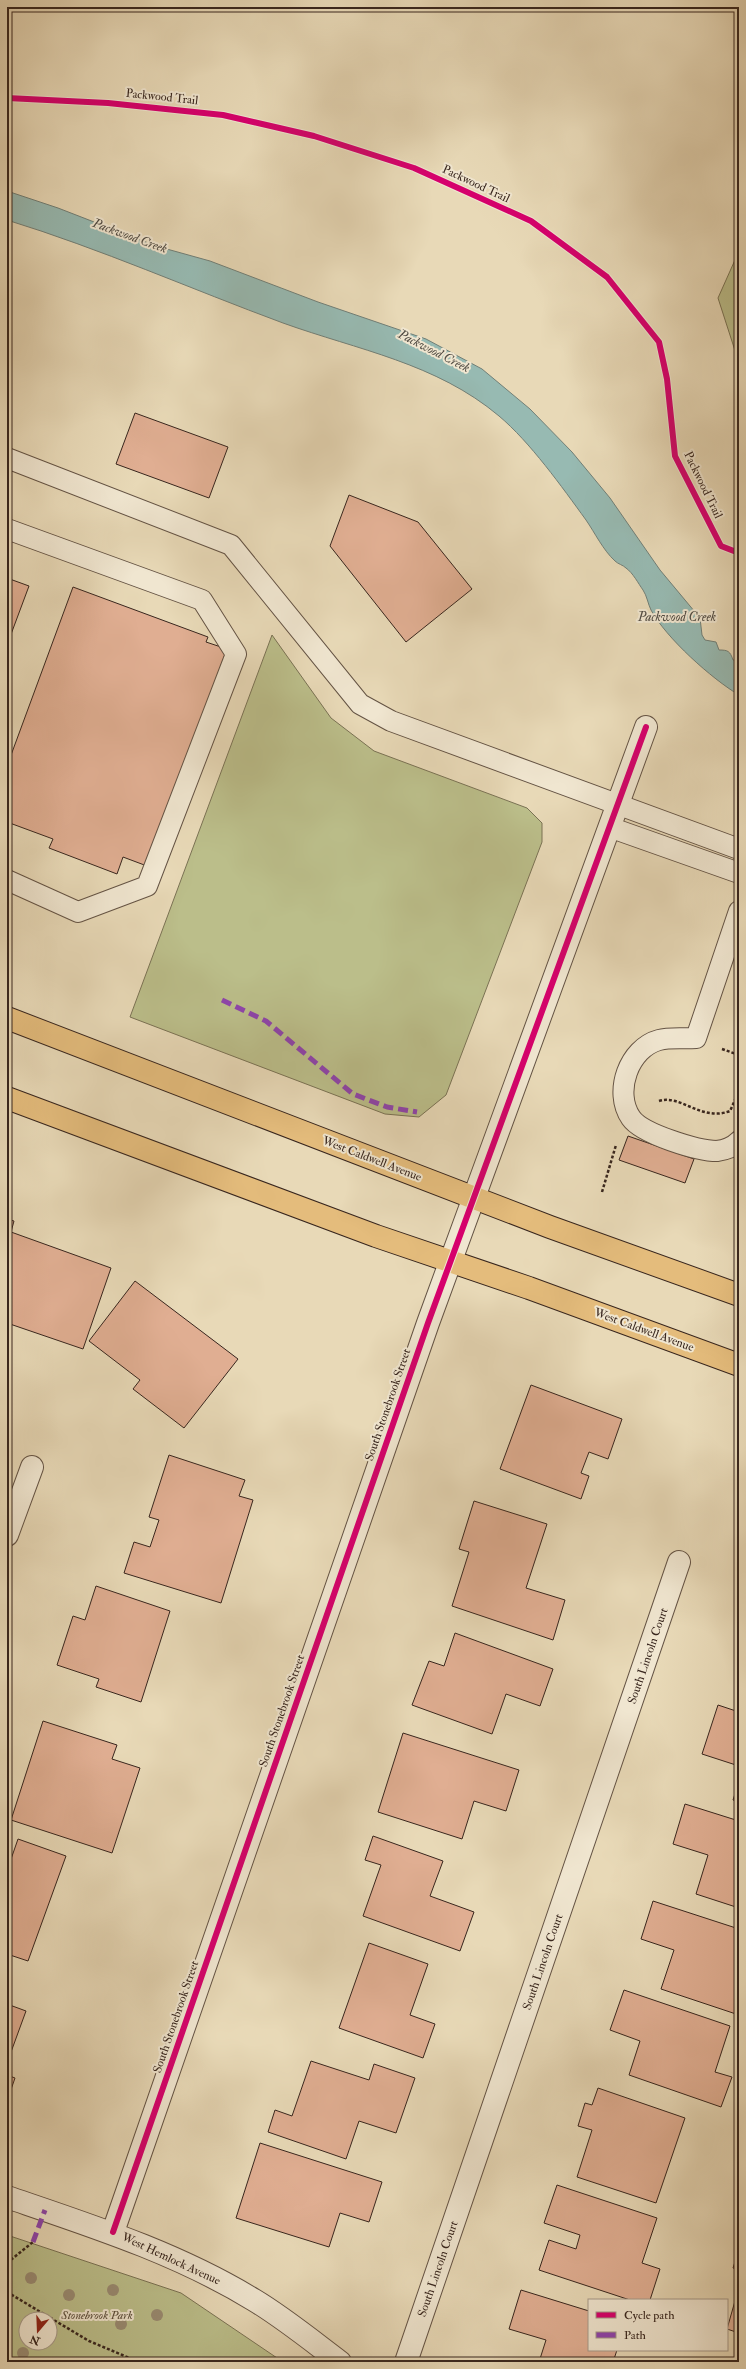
<svg xmlns="http://www.w3.org/2000/svg" width="746" height="2369" font-family="'IM FELL Double Pica',serif">
<rect width="100%" height="100%" fill="#e8d9b7"/>
<filter id="stains"><feTurbulence type="fractalNoise" baseFrequency=".005" numOctaves="4"/><feColorMatrix values="0 0 0 0 .2 0 0 0 0 .09 0 0 0 0 .02 0 0 0 .5 -.17"/></filter>
<radialGradient id="worn" r=".72"><stop offset=".6" stop-color="#630" stop-opacity="0"/><stop offset="1" stop-color="#630" stop-opacity=".3"/></radialGradient>
<g fill="#bbbe8a" stroke="#7a7254" fill-rule="evenodd">
<path d="M739 251V363L718 298Z"/>
<path d="M272 635 331 718 374 751 527 808 542 823V842L446 1095 419 1117 385 1114 130 1017Z"/>
<path d="M7 2235 181 2293 283 2362H7ZM26 2319H50V2343H26Z"/>
</g>
<path fill="#97bab2" stroke="#717f77" d="M7 191 58 208 156 246 210 261 318 302 426 339 482 369 530 409 572 452 610 498 660 570 700 618 702 635 705 640 716 642 719 650C728 650 730 651 733 660H739V695C712 679 666 638 651 610 648 604 647 596 643 590 638 583 633 573 626 568 623 565 618 564 615 561 603 550 595 533 586 520 562 487 530 442 499 416 436 363 358 350 283 323 191 289 101 249 7 220Z"/>
<g fill="#e0ae92" stroke="#38261e">
<path d="M135 413 228 447 209 498 116 464Z"/>
<path d="M349 495 418 522 472 589 406 642 330 546Z"/>
<path d="M7 578 29 586 7 645Z"/>
<path d="M73 587 208 637 206 642 227 649 147 866 123 857 117 874 49 848 53 839 7 822V766Z"/>
<path d="M628 1136 694 1159 685 1183 619 1160Z"/>
<path d="M7 1219 14 1221 11 1232 111 1268 83 1349 7 1323Z"/>
<path d="M135 1281 238 1359 184 1428 133 1389 140 1380 89 1341Z"/>
<path d="M531 1385 622 1419 608 1459 589 1452 581 1473 589 1476 581 1499 500 1469Z"/>
<path d="M169 1455 245 1480 239 1496 253 1500 221 1603 124 1573 134 1542 150 1547 159 1520 149 1517Z"/>
<path d="M474 1501 547 1524 526 1588 565 1600 553 1640 452 1606 469 1552 459 1549Z"/>
<path d="M96 1586 170 1611 141 1702 96 1687 99 1679 57 1665 73 1616 85 1620Z"/>
<path d="M455 1633 553 1669 540 1706 506 1694 492 1734 412 1705 429 1661 444 1666Z"/>
<path d="M718 1705 739 1712V1766L702 1754Z"/>
<path d="M43 1721 117 1745 112 1759 140 1768 112 1853 11 1820Z"/>
<path d="M403 1733 519 1770 506 1811 474 1801 462 1839 378 1812Z"/>
<path d="M739 1781V1802L733 1800Z"/>
<path d="M685 1804 739 1821V1908L696 1894 708 1855 673 1844Z"/>
<path d="M373 1836 443 1861 430 1896 474 1912 460 1951 363 1916 381 1865 365 1860Z"/>
<path d="M18 1839 66 1856 28 1961 7 1954V1862H10Z"/>
<path d="M653 1901 739 1929V2015L661 1989 674 1950 641 1939Z"/>
<path d="M369 1943 428 1964 410 2015 435 2024 423 2058 339 2028Z"/>
<path d="M624 1990 730 2026 715 2072 732 2077 721 2107 629 2075 640 2041 610 2030Z"/>
<path d="M7 2004 26 2011 7 2063Z"/>
<path d="M311 2061 369 2080 374 2064 415 2078 396 2133 359 2121 346 2159 268 2132 275 2110 292 2116Z"/>
<path d="M7 2075 15 2078 7 2101Z"/>
<path d="M598 2088 685 2118 656 2203 577 2177 592 2130 578 2126 585 2103 592 2105Z"/>
<path d="M260 2143 382 2182 369 2222 340 2213 329 2247 236 2218Z"/>
<path d="M557 2185 657 2218 642 2263 660 2269 650 2300H630L539 2270 549 2240 576 2249 580 2235 544 2223Z"/>
<path d="M739 2249V2270L733 2268Z"/>
<path d="M739 2287V2333L727 2329Z"/>
<path d="M521 2290 589 2311V2350H617L613 2362H539L546 2340 509 2329Z"/>
</g>
<g fill="none" stroke-linecap="round" stroke-linejoin="round">
<g stroke="#645344" stroke-width="22">
<g id="lane">
<path d="M7 458 231 545 360 704 391 721 739 849"/>
<path d="M7 529 202 600 236 654 147 886 78 912 7 880"/>
<path d="M609 827 739 873"/>
<path d="M739 911 696 1038C684 1039 670 1037 659 1040 629 1048 613 1092 631 1118 642 1134 698 1151 717 1151 725 1150 734 1146 739 1141"/>
</g>
</g>
<g stroke="#645344" stroke-width="24">
<g id="street">
<path d="M7 1535 32 1467"/>
<path d="M7 2197C92 2226 177 2253 254 2300 284 2318 312 2341 340 2362"/>
<path d="M113 2232 428 1323 646 727"/>
<path d="M406 2362 679 1562"/>
</g>
</g>
<g stroke="#38261e" stroke-width="24">
<g id="primary">
<path d="M7 1018 550 1227 739 1295"/>
<path d="M7 1098 376 1236 529 1288 739 1365"/>
</g>
</g>
<g stroke="#38261e" stroke-width="2.5" stroke-dasharray="3 2" stroke-linecap="butt">
<path d="M722 1049 739 1055"/>
<path d="M659 1101C681 1094 701 1122 730 1111L739 1091"/>
<path d="M602 1192 616 1145"/>
<path d="M7 2263 33 2242"/>
<path d="M7 2292 89 2341 139 2362"/>
</g>
<use href="#lane" stroke="#f0e6d0" stroke-width="20"/>
<use href="#street" stroke="#f0e6d0" stroke-width="22"/>
<use href="#primary" stroke="#e4bc7c" stroke-width="22"/>
<g stroke="#8e44ad" stroke-width="5" stroke-dasharray="10 5" stroke-linecap="butt">
<path d="M222 1000 266 1021 353 1094 387 1107 417 1112"/>
<path d="M33 2242 45 2210"/>
</g>
<g stroke="#f0e6d0" stroke-width="8">
<g id="cycleway">
<path d="M7 98 108 103 223 115 314 136 414 168 531 221 607 277 659 342 667 379 675 456 721 546 739 553"/>
<path d="M113 2232 428 1323 646 727"/>
</g>
</g>
<use href="#cycleway" stroke="#d6006c" stroke-width="6"/>
</g>
<g fill="#998b72">
<circle cx="31" cy="2278" r="6"/>
<circle cx="113" cy="2290" r="6"/>
<circle cx="69" cy="2295" r="6"/>
<circle cx="157" cy="2315" r="6"/>
<circle cx="121" cy="2324" r="6"/>
<circle cx="23" cy="2353" r="6"/>
</g>
<g text-anchor="middle" dominant-baseline="central" stroke-width="4" stroke-linejoin="round" paint-order="stroke">
<g font-size="12" fill="#38261e" stroke="#f0e6d0">
<text transform="translate(162 97) rotate(6)">Packwood Trail</text>
<text transform="translate(476 184) rotate(25)">Packwood Trail</text>
<text transform="translate(703 485) rotate(64)">Packwood Trail</text>
<text transform="translate(372 1159) rotate(21)">West Caldwell Avenue</text>
<text transform="translate(644 1330) rotate(20)">West Caldwell Avenue</text>
<text transform="translate(388 1405) rotate(-71)">South Stonebrook Street</text>
<text transform="translate(648 1656) rotate(-71)">South Lincoln Court</text>
<text transform="translate(282 1711) rotate(-71)">South Stonebrook Street</text>
<text transform="translate(543 1962) rotate(-71)">South Lincoln Court</text>
<text transform="translate(176 2017) rotate(-71)">South Stonebrook Street</text>
<text transform="translate(171 2259) rotate(25)">West Hemlock Avenue</text>
<text transform="translate(438 2269) rotate(-71)">South Lincoln Court</text>
</g>
<g font-size="12" font-style="italic" fill="#594c39" stroke="#f0e6d0">
<text x="97" y="2315">Stonebrook Park</text>
</g>
<g font-size="13" font-style="italic" fill="#504b43" stroke="#f0e6d0">
<text transform="translate(130 236) rotate(20)">Packwood Creek</text>
<text transform="translate(434 351) rotate(27)">Packwood Creek</text>
<text x="677" y="617">Packwood Creek</text>
</g>
</g>
<rect width="746" height="2369" fill="none" stroke="#e8d9b7" stroke-width="24"/>
<rect x="8" y="8" width="730" height="2353" fill="none" stroke="#38261e" stroke-width="2"/>
<rect x="12" y="12" width="722" height="2345" fill="none" stroke="#38261e"/>
<rect x="588" y="2299" width="140" height="52" fill="#f0e6d0" stroke="#a69989"/>
<rect x="596" y="2312" width="20" height="6" fill="#d6006c" stroke="#a69989"/>
<text x="624" y="2319" font-size="12" fill="#38261e">Cycle path</text>
<rect x="596" y="2332" width="20" height="6" fill="#8e44ad" stroke="#a69989"/>
<text x="624" y="2339" font-size="12" fill="#38261e">Path</text>
<g transform="translate(38 2331) rotate(199)"><circle r="19" fill="#f0e6d0" stroke="#a69989"/>
<path d="M0-3L7 15L0 10L-7 15Z" fill="#8f2418"/>
<text y="-6" font-size="11" font-weight="bold" text-anchor="middle" fill="#38261e">N</text>
</g>
<rect width="100%" height="100%" filter="url(#stains)"/>
<rect width="100%" height="100%" fill="url(#worn)"/>
</svg>
